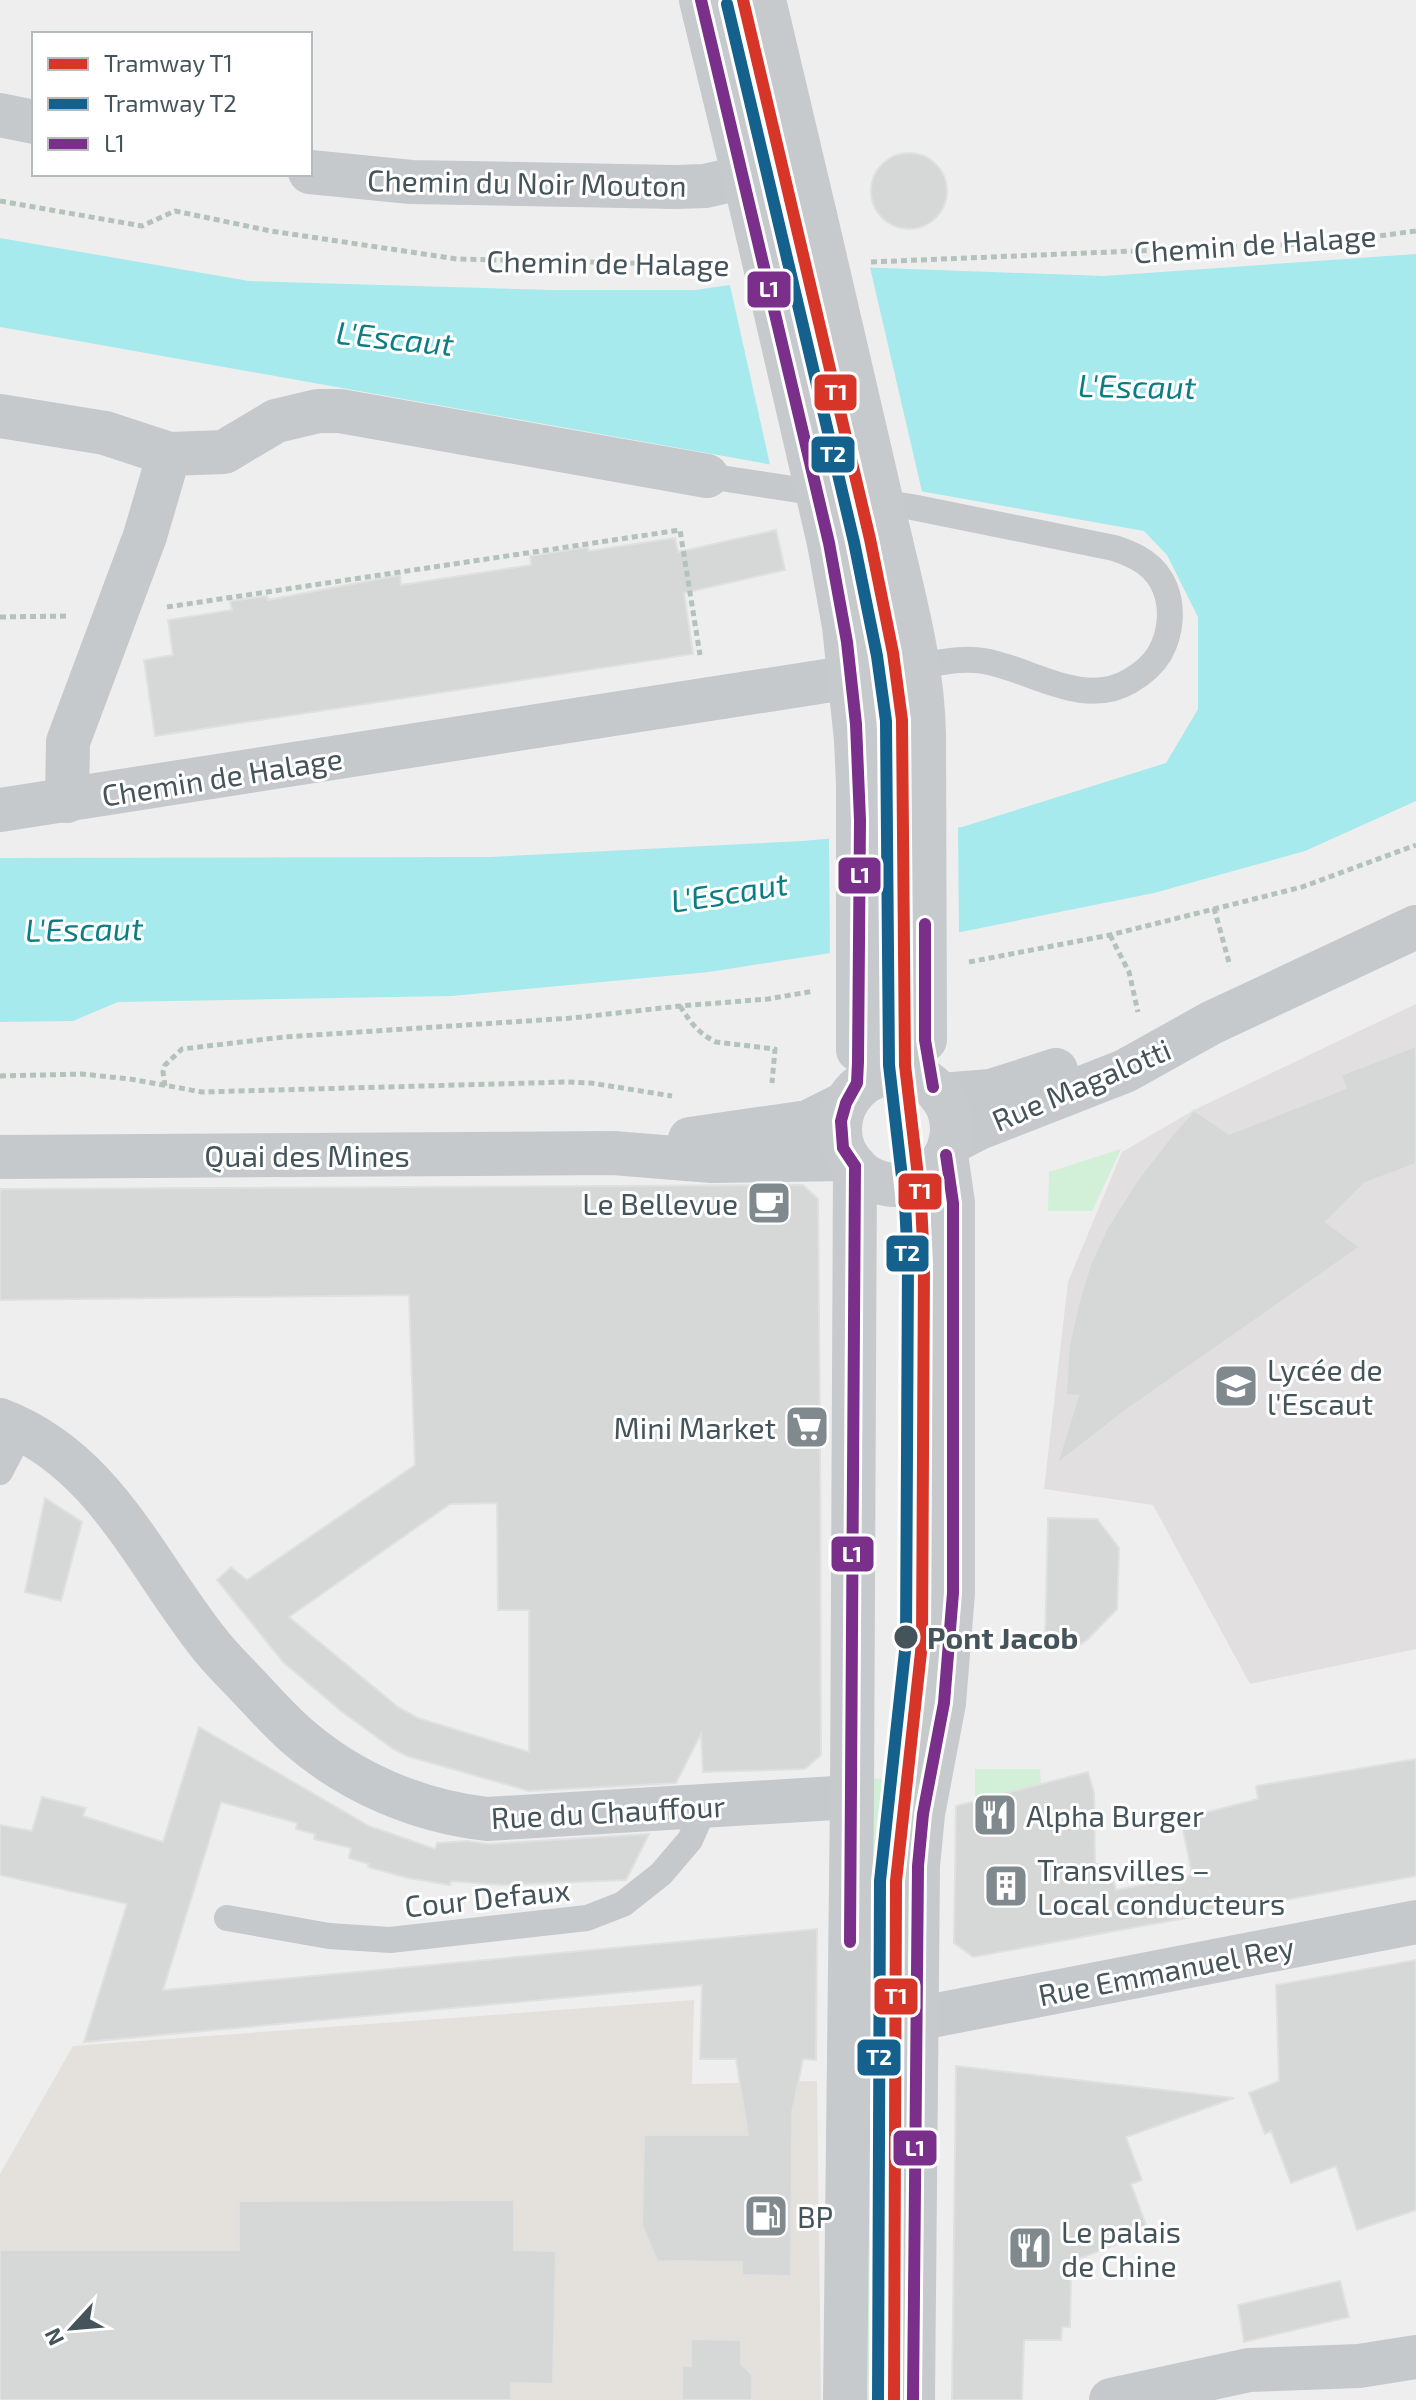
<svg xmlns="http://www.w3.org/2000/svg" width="1416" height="2400" font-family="'Exo 2',sans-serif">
<rect width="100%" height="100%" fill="#efeeee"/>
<path fill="#e4e0db" d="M694 2000 692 2084 817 2081 821 2400H0V2174L73 2046Z"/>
<path fill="#e1dfe0" d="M1416 1004V1649L1250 1684 1153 1505 1044 1489 1068 1282 1122 1152 1194 1110Z"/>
<g fill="#d2efd7">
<path d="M1121 1149 1092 1211H1048L1049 1172Z"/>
<path d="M975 1769H1040L1041 1784 975 1801Z"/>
<path d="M870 1778 912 1783 898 2400H865Z"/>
</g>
<path fill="#a6eaed" d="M0 238 249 281 553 290H695L855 267 1104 276 1416 254V801L1305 851 1154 893 951 934 709 972 452 996 118 1002 73 1021 0 1022V858L490 857 802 841 962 827 1166 763 1198 709V617L1167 555 1144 531 0 327Z"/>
<g fill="#efeeee">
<path d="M855 263H869L923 496 771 469 729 281Z"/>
<path d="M958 823 959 936 830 957 829 835Z"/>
</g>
<g fill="#d6d7d7" stroke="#e0e0e1" stroke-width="2" fill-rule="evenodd">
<circle cx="909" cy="191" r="38"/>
<path d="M776 530 785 570 684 593 693 654 155 736 144 660 173 655 168 620 232 610 230 601 267 596 268 600 400 575 401 585 531 565 530 556 588 547 589 551 675 538 678 552Z"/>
<path d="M1416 1046V1164L1365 1183 1326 1222 1360 1247 1125 1411 1057 1464 1078 1396 1066 1395 1069 1345 1078 1305 1090 1265 1107 1228 1138 1179 1173 1134 1194 1110 1229 1134 1346 1088 1341 1075Z"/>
<path d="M803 1185 818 1199 820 1431 821 1755 805 1769 703 1772 701 1734 676 1783 529 1791 407 1756 393 1749 341 1711 283 1662 217 1580 231 1567 247 1580 415 1465 409 1295 0 1300V1189ZM497 1503 498 1610H529V1752L418 1718 398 1707 289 1617 450 1504Z"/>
<path d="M45 1498 82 1522 61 1601 25 1592Z"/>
<path d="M1048 1518 1097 1519 1119 1548 1117 1609 1087 1640 1077 1646 1045 1645Z"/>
<path d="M199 1727 369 1826 435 1849 437 1843 467 1841 488 1844 649 1834 626 1880 502 1885 451 1881 450 1885 408 1878 368 1867 369 1864 349 1858 351 1848 314 1839 315 1834 296 1829 297 1823 221 1802 163 1990 817 1929 816 2060 803 2059 792 2113 791 2276 742 2275V2262L657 2261 642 2225 644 2135H748L736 2059H700L702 1985 84 2042 127 1904 0 1875V1825L32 1831 42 1797 86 1808 83 1816 163 1842Z"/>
<path d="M1416 1759V1876L973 1957 954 1943 956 1806 1088 1772 1094 1793 1095 1864H1109L1116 1890 1192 1875 1181 1819 1258 1799 1256 1786Z"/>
<path d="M1416 1960V2210L1357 2230 1336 2166 1291 2183 1271 2131 1265 2134 1249 2093 1279 2081 1276 1985Z"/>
<path d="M956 2066 1234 2098 1126 2137 1142 2180 1131 2184 1149 2233 1064 2264 1071 2282 1070 2327H1062L1061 2340H1024L1022 2400H952Z"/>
<path d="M514 2200V2250L556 2251 553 2384 511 2383V2400H0V2250H239V2201Z"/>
<path d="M1340 2281 1349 2317 1244 2342 1238 2305Z"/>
<path d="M691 2339 741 2340V2364L752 2375V2400H682V2366H691Z"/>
</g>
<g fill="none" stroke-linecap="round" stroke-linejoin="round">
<g stroke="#b4c2bc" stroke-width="5" stroke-dasharray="6 4" stroke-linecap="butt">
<path d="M0 201 142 226 175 211 271 231 457 259 717 265"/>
<path d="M871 262 1326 243 1416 231"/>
<path d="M167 607 680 530 700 655"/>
<path d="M0 617 69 616"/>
<path d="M1214 908 1230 966"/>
<path d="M1110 935 1129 972 1138 1012"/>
<path d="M969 962 1110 935 1302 887 1416 845"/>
<path d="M680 1006C690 1022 699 1034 716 1042L775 1049 772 1083"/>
<path d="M0 1076 82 1074 130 1079 202 1092 568 1082 591 1083 672 1096"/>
<path d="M165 1086 163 1072 165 1065 182 1049 284 1037 572 1018 680 1006 768 999 814 991"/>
</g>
<g stroke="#c5c9cb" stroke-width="26">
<path d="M707 476 912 507 1114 548C1136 555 1156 565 1165 588 1173 608 1171 633 1160 653 1153 665 1142 674 1130 681 1083 709 1031 669 984 661 962 657 939 663 917 666"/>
<path d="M0 1472 23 1428"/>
<path d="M227 1918 329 1936 390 1940 587 1918 623 1904 661 1874 690 1840 705 1806"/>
</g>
<g stroke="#c5c9cb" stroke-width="44">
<path d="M0 115 34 122"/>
<path d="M310 172 411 182 676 187 705 186 744 177"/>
<path d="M0 416 105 433 169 454 145 536 68 742 67 801"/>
<path d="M169 454 224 452 276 421 318 411H340L707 476"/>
<path d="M0 810 851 677"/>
<path d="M940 1095 991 1091 1056 1070"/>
<path d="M690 1139 808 1122 846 1103"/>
<path d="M950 1143 979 1128 1125 1071 1211 1023 1416 927"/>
<path d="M0 1157 613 1153 712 1161 849 1159"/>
<path d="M0 1420C103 1459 144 1561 208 1642 220 1658 235 1672 249 1687 264 1703 279 1720 296 1735 349 1782 417 1811 487 1819L852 1797"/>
<path d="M916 2019 1416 1922"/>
<path d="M1111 2400 1249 2370 1359 2366 1416 2357"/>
</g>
<g stroke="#c6cacc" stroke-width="44">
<path d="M701 0 752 210"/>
<path d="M764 0 815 215"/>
<path d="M891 542C906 605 923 669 924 735"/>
<path d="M829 543 844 626 856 740"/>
<circle cx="896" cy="1129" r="56"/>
<path d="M845 2400 852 1797 855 1166"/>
<path d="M913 2400 918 1866 923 1814 944 1703 953 1593V1203L946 1155"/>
</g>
<g stroke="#c6cacc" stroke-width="44">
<path d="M752 210 829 543"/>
<path d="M815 215 891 542"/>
<path d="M924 735 925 1040"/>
<path d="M856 740 858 784V1050"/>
</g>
<g stroke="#fff" stroke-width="18">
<g id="bus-1">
<path d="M701 0 829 543 847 642 856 724 860 820 858 1062 857 1083 846 1103 841 1121 843 1148 855 1166"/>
<path d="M925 924V1040L933 1087"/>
<path d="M850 1942 855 1166"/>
<path d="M913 2400 918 1866 923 1814 944 1703 953 1593V1203L946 1155"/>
</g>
</g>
<use href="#bus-1" stroke="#7a308a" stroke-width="12"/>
<g stroke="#fff" stroke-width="18">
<path id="tram-1" d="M743 0 870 539 893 653 902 720 905 1065 921 1202 924 1264 922 1643 896 1881 894 2400"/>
</g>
<g stroke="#fff" stroke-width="18">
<path id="tram-2" d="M727 4 854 542 877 656 886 721 889 1065 905 1203 908 1264 906 1642 880 1881 878 2400"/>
</g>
<use href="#tram-1" stroke="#d73527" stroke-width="12"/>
<use href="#tram-2" stroke="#15618e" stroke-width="12"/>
</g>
<defs>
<g id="cafe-square" transform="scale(2.3)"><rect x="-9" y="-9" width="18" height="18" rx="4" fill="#808a8e" stroke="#fff"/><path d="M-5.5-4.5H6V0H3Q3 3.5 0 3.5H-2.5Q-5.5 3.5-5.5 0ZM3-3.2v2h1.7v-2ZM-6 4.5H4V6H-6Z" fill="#fff"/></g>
<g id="school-square" transform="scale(2.3)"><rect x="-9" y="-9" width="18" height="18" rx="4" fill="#808a8e" stroke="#fff"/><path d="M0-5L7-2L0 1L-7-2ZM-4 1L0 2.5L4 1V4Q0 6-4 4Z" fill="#fff"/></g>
<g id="supermarket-square" transform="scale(2.3)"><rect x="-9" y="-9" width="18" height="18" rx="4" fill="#808a8e" stroke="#fff"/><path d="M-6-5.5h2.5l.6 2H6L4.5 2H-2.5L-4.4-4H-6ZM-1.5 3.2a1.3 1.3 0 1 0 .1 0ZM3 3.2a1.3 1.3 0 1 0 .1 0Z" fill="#fff"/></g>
<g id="restaurant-square" transform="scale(2.3)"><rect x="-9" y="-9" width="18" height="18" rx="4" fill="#808a8e" stroke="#fff"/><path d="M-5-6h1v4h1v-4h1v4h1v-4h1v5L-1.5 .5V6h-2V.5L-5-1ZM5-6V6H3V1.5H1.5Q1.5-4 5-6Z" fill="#fff"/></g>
<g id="building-square" transform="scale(2.3)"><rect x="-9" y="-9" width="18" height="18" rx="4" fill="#808a8e" stroke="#fff"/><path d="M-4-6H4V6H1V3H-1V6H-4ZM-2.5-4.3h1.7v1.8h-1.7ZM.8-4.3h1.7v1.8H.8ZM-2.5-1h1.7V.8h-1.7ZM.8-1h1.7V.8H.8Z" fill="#fff"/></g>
<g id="fuel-square" transform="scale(2.3)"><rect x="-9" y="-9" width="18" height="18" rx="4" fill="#808a8e" stroke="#fff"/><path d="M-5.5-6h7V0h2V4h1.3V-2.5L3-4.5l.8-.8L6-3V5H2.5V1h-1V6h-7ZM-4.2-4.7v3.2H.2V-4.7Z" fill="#fff"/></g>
</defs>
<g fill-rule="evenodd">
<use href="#cafe-square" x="769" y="1203"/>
<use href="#school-square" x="1236" y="1386"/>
<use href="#supermarket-square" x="807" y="1427"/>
<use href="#restaurant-square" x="995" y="1815"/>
<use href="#building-square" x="1006" y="1886"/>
<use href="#fuel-square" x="766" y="2216"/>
<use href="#restaurant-square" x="1030" y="2248"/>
</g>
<circle fill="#45545b" stroke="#fff" stroke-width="3" cx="906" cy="1637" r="13"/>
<g text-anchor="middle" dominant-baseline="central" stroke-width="6" stroke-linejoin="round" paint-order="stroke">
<g font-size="30" fill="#45545b" stroke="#fff">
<text transform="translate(527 182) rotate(1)">Chemin du Noir Mouton</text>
<text transform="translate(1255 243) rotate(-4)">Chemin de Halage</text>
<text transform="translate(608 262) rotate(1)">Chemin de Halage</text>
<text transform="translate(222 776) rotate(-9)">Chemin de Halage</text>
<text transform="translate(1081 1084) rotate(-23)">Rue Magalotti</text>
<text x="307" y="1155">Quai des Mines</text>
<text transform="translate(608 1811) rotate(-3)">Rue du Chauffour</text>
<text transform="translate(487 1897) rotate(-6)">Cour Defaux</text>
<text transform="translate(1166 1970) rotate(-11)">Rue Emmanuel Rey</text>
</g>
<g font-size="30" fill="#45545b" stroke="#fff" text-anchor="start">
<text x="738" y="1203" text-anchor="end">Le Bellevue</text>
<text x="1267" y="1369">Lycée de<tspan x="1267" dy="34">l'Escaut</tspan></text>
<text x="776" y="1427" text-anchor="end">Mini Market</text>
<text x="1026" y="1815">Alpha Burger</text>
<text x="1037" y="1869">Transvilles –<tspan x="1037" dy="34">Local conducteurs</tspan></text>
<text x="797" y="2216">BP</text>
<text x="1061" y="2231">Le palais<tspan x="1061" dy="34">de Chine</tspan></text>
</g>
<g font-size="30" font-weight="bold" fill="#45545b" stroke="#fff" text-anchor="start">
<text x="927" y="1637">Pont Jacob</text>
</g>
<g font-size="32" font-style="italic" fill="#0c7e83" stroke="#fff">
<text transform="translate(395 337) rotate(6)">L'Escaut</text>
<text transform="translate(1137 385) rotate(1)">L'Escaut</text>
<text transform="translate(729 891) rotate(-9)">L'Escaut</text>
<text transform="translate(84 928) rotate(-1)">L'Escaut</text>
</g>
</g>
<g stroke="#fff" stroke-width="3">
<rect x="746" y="270" width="46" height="39" rx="8" fill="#7a308a"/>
<rect x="813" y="373" width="45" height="39" rx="8" fill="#d73527"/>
<rect x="810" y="435" width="46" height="39" rx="8" fill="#15618e"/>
<rect x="837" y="856" width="45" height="39" rx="8" fill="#7a308a"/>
<rect x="897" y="1172" width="46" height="39" rx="8" fill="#d73527"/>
<rect x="885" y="1234" width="45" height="39" rx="8" fill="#15618e"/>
<rect x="830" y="1535" width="45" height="38" rx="8" fill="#7a308a"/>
<rect x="873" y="1977" width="46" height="39" rx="8" fill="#d73527"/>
<rect x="856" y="2038" width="46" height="39" rx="8" fill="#15618e"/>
<rect x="892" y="2129" width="46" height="38" rx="8" fill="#7a308a"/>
</g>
<g font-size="22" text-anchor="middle" font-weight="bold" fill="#fff">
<text x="769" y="297">L1</text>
<text x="836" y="400">T1</text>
<text x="833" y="462">T2</text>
<text x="860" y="883">L1</text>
<text x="920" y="1199">T1</text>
<text x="907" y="1261">T2</text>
<text x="852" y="1562">L1</text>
<text x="896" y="2004">T1</text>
<text x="879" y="2065">T2</text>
<text x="915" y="2156">L1</text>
</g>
<rect x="32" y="32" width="280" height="144" fill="#ffffff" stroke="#b5bbbd" stroke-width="2"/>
<rect x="48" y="58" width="40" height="12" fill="#d73527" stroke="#b5bbbd" stroke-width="2"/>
<text x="104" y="72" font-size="24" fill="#45545b">Tramway T1</text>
<rect x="48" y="98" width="40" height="12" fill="#15618e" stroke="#b5bbbd" stroke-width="2"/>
<text x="104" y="112" font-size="24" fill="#45545b">Tramway T2</text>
<rect x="48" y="138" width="40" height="12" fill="#7a308a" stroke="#b5bbbd" stroke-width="2"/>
<text x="104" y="152" font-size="24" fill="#45545b">L1</text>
<g transform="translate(72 2328) rotate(244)" stroke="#ffffff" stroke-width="6" paint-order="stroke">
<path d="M0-6L14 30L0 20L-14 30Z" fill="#45545b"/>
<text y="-12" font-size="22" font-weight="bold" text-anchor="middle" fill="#45545b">N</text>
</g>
</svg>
